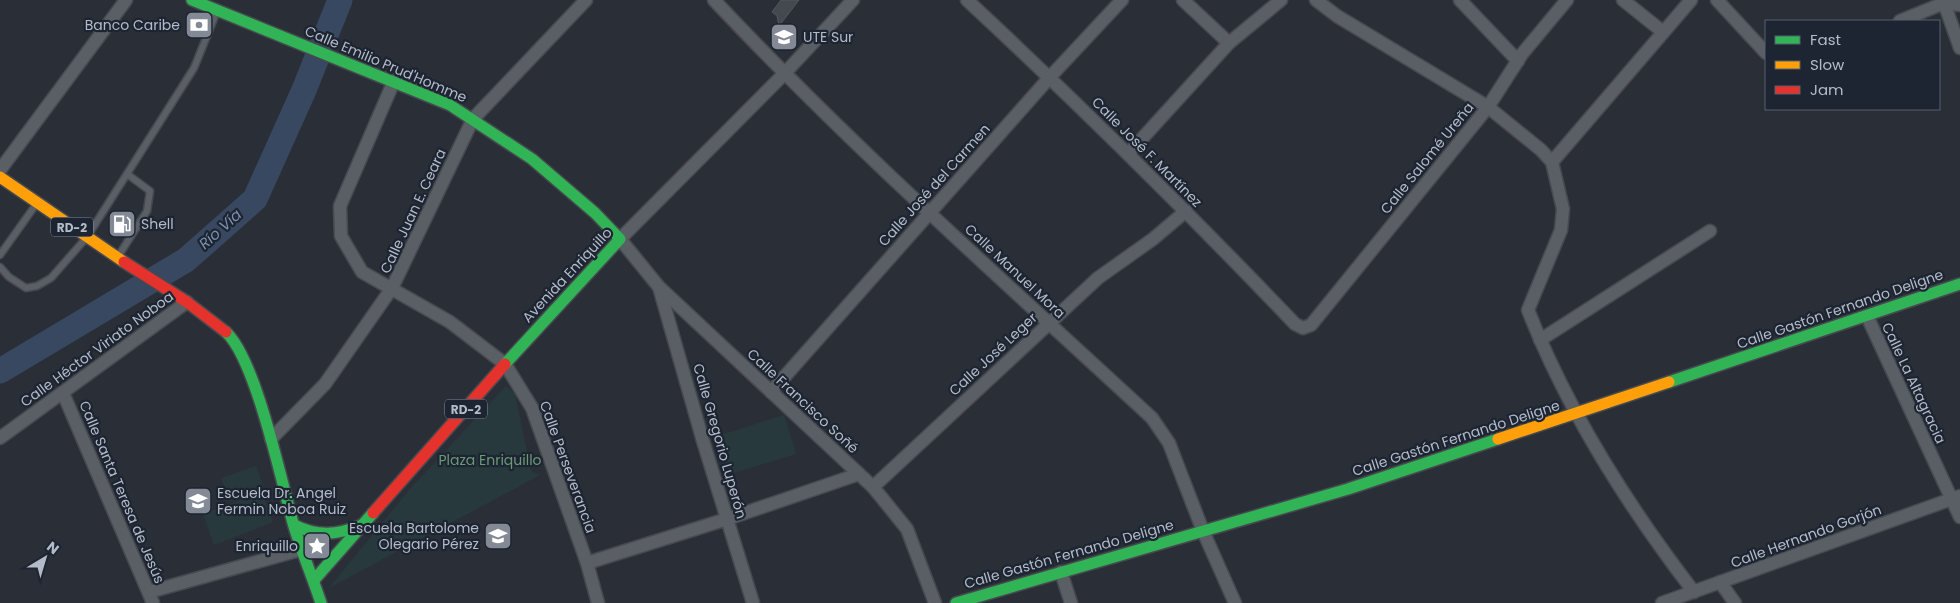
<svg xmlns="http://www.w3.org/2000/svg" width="1960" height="603" font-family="Poppins,sans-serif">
<rect width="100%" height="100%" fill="#2a2f37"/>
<g fill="#27393d">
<path d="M506 386 515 394 531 471 540 475 329 588 409 490Z"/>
<path d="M784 415 796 454 730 474 718 436Z"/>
<path d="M256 466 264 489 229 501 221 478Z"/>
<path d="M262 492 273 522 214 545 203 514Z"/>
</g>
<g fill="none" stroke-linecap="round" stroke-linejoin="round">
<path stroke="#384861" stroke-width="25" d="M0 371 186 260 255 199 304 90 340 0"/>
</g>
<path fill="#44484f" stroke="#52575f" d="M781 0H799L779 26 777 16 772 12Z"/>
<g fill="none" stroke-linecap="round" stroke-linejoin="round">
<g stroke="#464a50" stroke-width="9">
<g id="lane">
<path d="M0 255 37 203"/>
<path d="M119 255 147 211 150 191 127 174"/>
<path d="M0 267 9 277 26 288 37 286 51 278 87 237 194 68 217 11"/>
</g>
</g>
<g stroke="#464a50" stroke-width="15">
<g id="street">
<path d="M714 0C852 147 1004 281 1152 418L1169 443 1203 531 1235 603"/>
<path d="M853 0 784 74 620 239 659 287 873 487 907 529 935 603"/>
<path d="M967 0C1080 105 1189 213 1295 324L1303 328 1311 325 1488 107 1522 54 1567 0"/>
<path d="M1183 0 1229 43"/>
<path d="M1316 0 1337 16 1488 107 1541 150 1552 162 1563 209 1561 230 1528 310C1568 412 1627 505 1694 592"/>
<path d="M1460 0 1518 61"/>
<path d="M1623 0 1663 32"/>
<path d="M1717 0 1766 53"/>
<path d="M1943 0 1960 48"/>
<path d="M1900 21 1944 3 1960 5"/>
<path d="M394 81 340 206 341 236 362 272 450 322 505 364 532 408 587 563 598 603"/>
<path d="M1128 154 1229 43 1281 0"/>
<path d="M1552 162 1691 0"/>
<path d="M0 170 126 0"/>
<path d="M659 287 703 441 753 603"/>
<path d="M1867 316 1960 517"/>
<path d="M1540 340 1710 231"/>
<path d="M771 392 1050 77 1122 0"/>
<path d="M63 393 153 603"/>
<path d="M0 438 187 302"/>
<path d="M271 439 325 384 392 288 473 119 586 0"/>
<path d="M873 487 1098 278 1153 239 1186 211"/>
<path d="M587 563 727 519 859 474"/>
<path d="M1061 572 1071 603"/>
<path d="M1720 582 1735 603"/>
<path d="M149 592 303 549"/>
<path d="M1662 603 1960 496"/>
</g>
</g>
<g stroke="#464a50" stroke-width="14">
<g id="fast">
<path d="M192 0 450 105 532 159 595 213 620 239 505 364"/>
<path d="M226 332C256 360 281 480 293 523 301 550 312 576 321 603"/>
<path d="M1669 382 1960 284"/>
<path d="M294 525C318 537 337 535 362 525"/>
<path d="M314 580 373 513"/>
<path d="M956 603 1348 489 1498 439"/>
</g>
</g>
<g stroke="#464a50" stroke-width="14">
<g id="slow">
<path d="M0 177 124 262"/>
<path d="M1498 439 1669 382"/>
</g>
</g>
<g stroke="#464a50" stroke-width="14">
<g id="jam">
<path d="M124 262 187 302 226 332"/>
<path d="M373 513 505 364"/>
</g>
</g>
<use href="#lane" stroke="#5a5e65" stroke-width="6"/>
<use href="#street" stroke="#5a5e65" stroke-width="12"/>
<use href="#fast" stroke="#30b455" stroke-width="11"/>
<use href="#slow" stroke="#ff9f0a" stroke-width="11"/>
<use href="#jam" stroke="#e5322d" stroke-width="11"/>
</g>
<defs>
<g id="bank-square" transform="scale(1.4375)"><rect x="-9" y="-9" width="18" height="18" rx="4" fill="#848a95" stroke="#1d2532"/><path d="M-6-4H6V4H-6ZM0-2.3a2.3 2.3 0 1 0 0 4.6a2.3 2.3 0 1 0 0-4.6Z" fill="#fff"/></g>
<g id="university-square" transform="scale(1.4375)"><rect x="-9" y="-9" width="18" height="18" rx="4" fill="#848a95" stroke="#1d2532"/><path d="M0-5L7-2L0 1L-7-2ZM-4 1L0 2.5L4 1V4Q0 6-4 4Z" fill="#fff"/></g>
<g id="fuel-square" transform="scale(1.4375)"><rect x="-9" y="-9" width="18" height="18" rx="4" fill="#848a95" stroke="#1d2532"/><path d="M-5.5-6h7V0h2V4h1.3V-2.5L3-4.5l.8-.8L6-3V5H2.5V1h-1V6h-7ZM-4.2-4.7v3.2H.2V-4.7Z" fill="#fff"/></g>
<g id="school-square" transform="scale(1.4375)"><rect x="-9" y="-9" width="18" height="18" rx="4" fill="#848a95" stroke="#1d2532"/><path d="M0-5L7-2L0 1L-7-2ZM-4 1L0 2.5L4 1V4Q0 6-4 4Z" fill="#fff"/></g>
<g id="sight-square" transform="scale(1.4375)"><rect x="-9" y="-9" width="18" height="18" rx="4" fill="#848a95" stroke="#1d2532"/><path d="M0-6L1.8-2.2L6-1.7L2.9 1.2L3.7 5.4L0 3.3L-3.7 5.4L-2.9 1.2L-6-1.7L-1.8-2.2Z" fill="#fff"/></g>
</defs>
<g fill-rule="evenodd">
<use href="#bank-square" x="199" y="25"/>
<use href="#university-square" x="784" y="37"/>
<use href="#fuel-square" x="122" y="224"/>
<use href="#school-square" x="198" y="501"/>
<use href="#school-square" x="498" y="536"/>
<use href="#sight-square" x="317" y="546"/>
</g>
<g text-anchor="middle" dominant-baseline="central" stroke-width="4.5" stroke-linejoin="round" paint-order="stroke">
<g fill="#1d2532" stroke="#878e9b" stroke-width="1">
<rect x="51" y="217.5" width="42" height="19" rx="4"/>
<rect x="445" y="399.5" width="42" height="19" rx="4"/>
</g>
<g font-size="12" font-weight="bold" fill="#b4bbc8">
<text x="72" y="227">RD-2</text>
<text x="466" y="409">RD-2</text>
</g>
<g font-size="14" fill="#b4bbc8" stroke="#1d2532" text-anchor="end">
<text x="180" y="25">Banco Caribe</text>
<text x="803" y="37" text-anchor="start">UTE Sur</text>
<text x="141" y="224" text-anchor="start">Shell</text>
<text x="217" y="493" text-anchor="start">Escuela Dr. Angel<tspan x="217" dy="16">Fermin Noboa Ruiz</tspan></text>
<text x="479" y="528">Escuela Bartolome<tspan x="479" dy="16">Olegario Pérez</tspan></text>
<text x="298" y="546">Enriquillo</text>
</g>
<g font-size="14" fill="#b4bbc8" stroke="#1d2532">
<text transform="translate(386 64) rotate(23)">Calle Emilio Prud'Homme</text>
<text transform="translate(1147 152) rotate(45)">Calle José F. Martínez</text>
<text transform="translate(1427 158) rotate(-51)">Calle Salomé Ureña</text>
<text transform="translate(934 185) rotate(-48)">Calle José del Carmen</text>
<text transform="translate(413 211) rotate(-65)">Calle Juan E. Ceara</text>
<text transform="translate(1015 271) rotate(43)">Calle Manuel Mora</text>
<text transform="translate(567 275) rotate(-47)">Avenida Enriquillo</text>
<text transform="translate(1840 309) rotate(-19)">Calle Gastón Fernando Deligne</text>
<text transform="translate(97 349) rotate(-36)">Calle Héctor Viriato Noboa</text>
<text transform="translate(993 354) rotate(-43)">Calle José Leger</text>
<text transform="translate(1914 383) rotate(65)">Calle La Altagracia</text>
<text transform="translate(803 401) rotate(43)">Calle Francisco Soñé</text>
<text transform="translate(1456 438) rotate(-18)">Calle Gastón Fernando Deligne</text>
<text transform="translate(720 441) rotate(74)">Calle Gregorio Luperón</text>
<text transform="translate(568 467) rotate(70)">Calle Perseverancia</text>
<text transform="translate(122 492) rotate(67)">Calle Santa Teresa de Jesús</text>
<text transform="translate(1806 536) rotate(-20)">Calle Hernando Gorjón</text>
<text transform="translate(1069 554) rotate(-16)">Calle Gastón Fernando Deligne</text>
</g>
<g font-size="14" fill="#6b9976" stroke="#1d2532">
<text x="490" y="460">Plaza Enriquillo</text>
</g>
<g font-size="15" font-style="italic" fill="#7c91af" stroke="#1d2532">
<text transform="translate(220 229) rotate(-42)">Río Vía</text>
</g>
</g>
<rect x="1765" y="20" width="175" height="90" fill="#1d2532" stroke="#59616e"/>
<rect x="1775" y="36" width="25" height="8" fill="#30b455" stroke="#59616e"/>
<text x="1810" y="45" font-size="15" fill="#b4bbc8">Fast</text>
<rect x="1775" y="61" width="25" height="8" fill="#ff9f0a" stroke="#59616e"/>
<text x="1810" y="70" font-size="15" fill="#b4bbc8">Slow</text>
<rect x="1775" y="86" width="25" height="8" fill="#e5322d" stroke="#59616e"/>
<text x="1810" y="95" font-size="15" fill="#b4bbc8">Jam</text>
<g transform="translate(45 558) rotate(38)" stroke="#1d2532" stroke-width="4" paint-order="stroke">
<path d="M0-4L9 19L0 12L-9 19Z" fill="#b4bbc8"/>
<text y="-8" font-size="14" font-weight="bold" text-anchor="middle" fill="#b4bbc8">N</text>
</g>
</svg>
